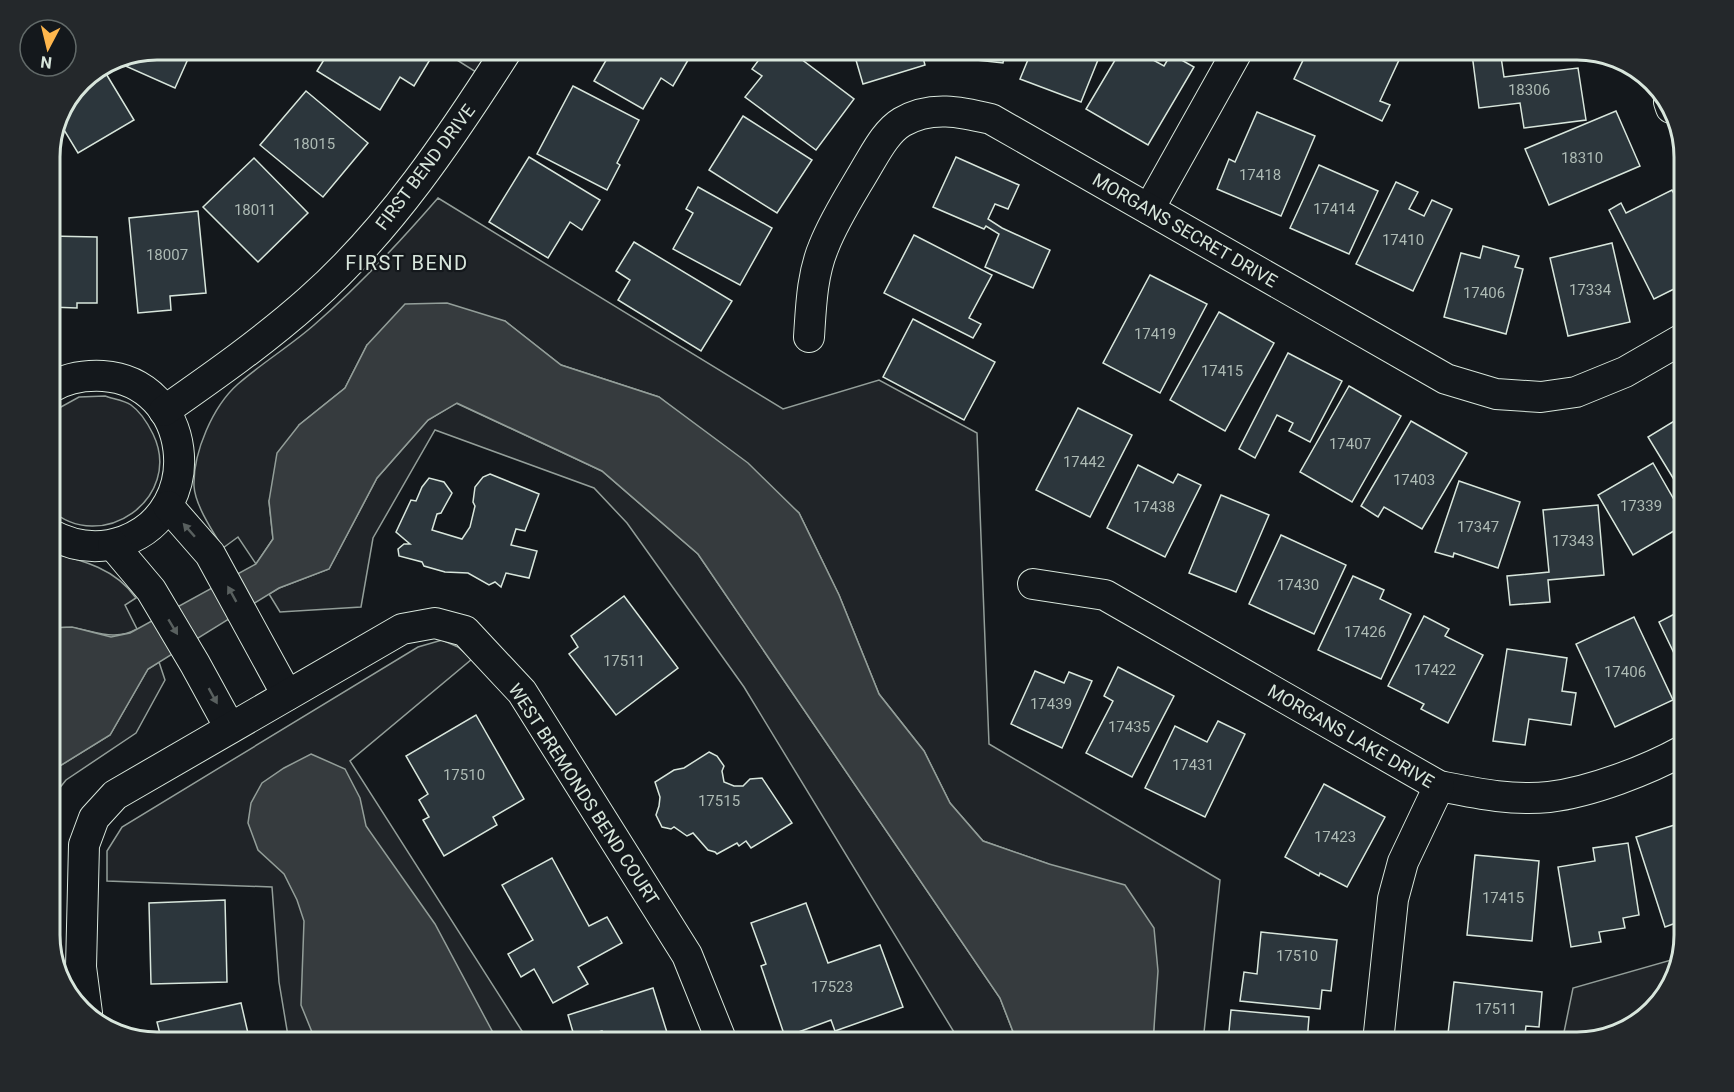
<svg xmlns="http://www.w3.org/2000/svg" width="1734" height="1092" font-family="Roboto,sans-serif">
<rect width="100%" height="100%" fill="#14181c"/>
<g fill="#202428" stroke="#939e99" stroke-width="1.5">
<path d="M441 50H494L479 74Z"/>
<path d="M438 198 783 409 879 380 977 433 989 744 1220 880 1203 1042H1153L1154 1023 1049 864 983 841 950 803 924 751 879 694 839 595 799 513 659 397 561 365 505 321 367 345 345 388 299 425 269 501 273 539 256 564 238 537 223 548C213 532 195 505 194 486 193 452 213 406 238 384 262 363 290 346 314 325 359 286 399 243 438 198Z"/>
<path d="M105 396C113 399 124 400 131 405 141 412 148 424 153 434 184 498 101 556 50 509V413L79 397Z"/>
<path d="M456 403 602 471 698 554 1000 998 1017 1042H960L744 687 627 523 594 488 435 430 373 538 361 607 280 612 269 594 279 588 329 569 377 478 428 420Z"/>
<path d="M50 553C83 560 116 569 136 598L125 605 137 629C116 641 97 632 75 628 67 627 58 628 50 628Z"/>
<path d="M442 640 458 647 472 659 350 761 529 1042H289L279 982 272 887 107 881V851L122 827 418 647Z"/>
<path d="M159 662 165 680 136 733 66 780 50 800V772L110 735 148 669Z"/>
<path d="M1678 958 1667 994 1630 1028 1577 1042H1562L1573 988Z"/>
</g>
<g fill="#363b3e" stroke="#939e99" stroke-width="1.5">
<path d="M447 303 505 321 561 365 659 397 748 463 799 513 839 595 879 694 924 751 950 803 983 841 1049 864 1125 885 1154 928 1158 971 1153 1042H1017L1000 998 698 554 602 471 457 403 428 420 377 478 329 569 279 588 148 669 110 735 50 772V628L72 627 111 637 130 633 256 564 273 539 269 501 277 453 299 425 345 388 367 345 405 304Z"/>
<path d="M311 754 345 769 360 798 366 826 435 924 498 1042H316L301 1005 304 921 297 900 284 874 258 850 248 823 251 803 262 783 284 768Z"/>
</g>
<g fill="#2c363c" stroke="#d8e6dc" stroke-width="1.5">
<path d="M157 50H192L175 88 112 60 116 58Z"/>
<path d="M330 50H418L431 58 414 86 400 77 380 110 317 71Z"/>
<path d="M612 50H681L691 55 673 86 661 78 643 109 594 81Z"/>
<path d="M766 50H789L854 99 816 150 745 97 762 76 752 69Z"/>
<path d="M853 50H921L925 65 863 84Z"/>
<path d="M940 50H1005L1003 63 940 56Z"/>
<path d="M1032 50H1102L1081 102 1020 79Z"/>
<path d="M1121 50H1135L1164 66 1171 54 1194 67 1148 145 1086 109Z"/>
<path d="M1308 50H1377L1399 60 1380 101 1390 105 1382 121 1294 79Z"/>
<path d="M1500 50 1504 77 1578 68 1586 120 1524 128 1520 103 1479 108 1472 54Z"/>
<path d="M102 67 134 120 78 153 61 125 81 81Z"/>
<path d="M573 86 639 120 617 163 620 165 607 190 537 154Z"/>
<path d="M306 91 368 143 323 197 260 145Z"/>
<path d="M1616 111 1640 166 1549 205 1525 149Z"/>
<path d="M1257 112 1315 136 1281 216 1217 189 1229 159 1235 162Z"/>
<path d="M743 116 812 160 777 213 709 170Z"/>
<path d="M529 157 600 200 582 230 570 222 548 258 489 222Z"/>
<path d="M956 157 1019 185 1008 209 995 204 988 219 1002 228 1050 250 1033 288 985 267 999 234 986 226 984 229 933 207Z"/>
<path d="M254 158 308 213 258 262 203 207Z"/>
<path d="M1319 165 1378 191 1349 254 1290 228Z"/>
<path d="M1396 182 1418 192 1409 209 1424 216 1432 200 1452 209 1413 291 1356 264Z"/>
<path d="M698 187 772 228 740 285 673 249 693 213 686 209Z"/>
<path d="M1672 190 1684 214V284L1654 299 1609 210 1621 203 1626 213Z"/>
<path d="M198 211 206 293 170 296 171 310 138 313 129 218Z"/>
<path d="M914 235 992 275 969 318 981 324 973 338 884 293Z"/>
<path d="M50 236 97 237V303H77V308L50 307Z"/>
<path d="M634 242 732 301 701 351 618 300 630 280 616 271Z"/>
<path d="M1612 243 1630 322 1568 336 1550 258Z"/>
<path d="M1483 246 1519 256 1515 267 1523 269 1506 334 1444 317 1461 253 1480 258Z"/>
<path d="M1150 275 1207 304 1160 393 1103 363Z"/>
<path d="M1219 312 1274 343 1225 431 1170 400Z"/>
<path d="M913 319 995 362 964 420 883 377Z"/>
<path d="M1288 353 1342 381 1310 442 1289 431 1293 423 1277 415 1255 458 1239 449Z"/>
<path d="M1349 386 1401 416 1352 502 1300 472Z"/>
<path d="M1078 408 1132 435 1090 517 1036 490Z"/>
<path d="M1684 415V496L1648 437Z"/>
<path d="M1411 421 1467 453 1422 529 1384 507 1378 517 1361 506Z"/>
<path d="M1653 463 1684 517V525L1633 555 1598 495Z"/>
<path d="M1138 465 1173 483 1178 474 1201 485 1165 557 1107 528Z"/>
<path d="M490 474 539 494 525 531 516 529 511 545 537 551 529 578 506 573 501 587 495 582 489 585 468 573 445 572 424 566 422 562 399 556 398 549 404 544H410L396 532 411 500 416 501 422 487 429 478 444 482 452 493 441 513 437 514 432 530 462 539 470 527 475 506 473 502 475 487 483 477Z"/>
<path d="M1459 481 1520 502 1498 568 1454 553 1453 557 1435 552Z"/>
<path d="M1221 495 1269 515 1236 592 1189 573Z"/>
<path d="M1598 505 1604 575 1548 580 1550 602 1510 605 1507 576 1549 572 1543 510Z"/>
<path d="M1281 535 1346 565 1314 634 1249 604Z"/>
<path d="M1353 576 1384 590 1380 599 1411 614 1381 679 1318 650Z"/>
<path d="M624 596 678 668 616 715 569 654 578 647 571 636Z"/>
<path d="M1684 609V674L1659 622Z"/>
<path d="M1424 616 1449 629 1445 636 1483 655 1448 723 1421 709 1424 704 1388 686Z"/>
<path d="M1634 617 1673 700 1615 727 1576 644Z"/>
<path d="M1507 649 1567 658 1562 691 1576 693 1571 725 1529 719 1525 745 1493 741Z"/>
<path d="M1118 667 1174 696 1132 777 1086 753 1113 701 1104 696Z"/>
<path d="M1035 671 1064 683 1069 672 1092 681 1062 748 1011 724Z"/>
<path d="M476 715 524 799 493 817 497 825 444 856 423 820 429 817 419 800 428 794 406 756Z"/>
<path d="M1218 721 1245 734 1205 817 1145 788 1175 726 1207 742Z"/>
<path d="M709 752 717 756 724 766 722 771 724 782 734 786H743L750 779 762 778 792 823 751 848 746 841 739 846 737 843 717 854 715 852 708 850 693 833 687 836 674 827 671 829 662 827 656 815 659 806 660 797 655 782 674 770 684 768Z"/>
<path d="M1324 784 1385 817 1347 887 1320 873 1319 876 1285 857Z"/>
<path d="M1684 822V920L1665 927 1636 837Z"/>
<path d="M1628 843 1639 915 1623 918 1625 928 1599 932 1601 942 1571 947 1558 867 1595 861 1593 848Z"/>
<path d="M1475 855 1539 861 1532 941 1467 935Z"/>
<path d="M552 858 589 926 607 917 622 943 578 967 588 984 553 1003 534 969 521 977 508 954 533 940 502 885Z"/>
<path d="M225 900 227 982 151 984 149 903Z"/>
<path d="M806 903 828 963 880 945 903 1007 835 1031 831 1020 785 1037 761 966 766 964 751 923Z"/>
<path d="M1261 932 1337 940 1331 991 1322 990 1320 1009 1240 1001 1244 972 1257 974Z"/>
<path d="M1454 982 1542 992 1539 1027 1526 1026 1524 1042H1447Z"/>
<path d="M653 988 670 1042H606L602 1031 575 1039 568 1015Z"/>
<path d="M241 1003 250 1042H162L157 1022Z"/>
<path d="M1231 1010 1309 1017 1307 1042H1228Z"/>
</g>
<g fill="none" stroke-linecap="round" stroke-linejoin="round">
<g stroke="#d8e6dc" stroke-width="32">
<g id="minor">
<path d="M1669 102 1671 108"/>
<path d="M1149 209 1238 50"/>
<path d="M809 337C811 306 812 274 824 246 835 218 853 191 868 165 877 150 887 131 902 122 931 105 961 112 991 119L1446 379 1496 394 1541 397 1576 392 1625 372 1684 338"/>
<path d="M50 388C66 378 84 375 103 376 192 382 208 510 124 541 99 550 74 547 50 534"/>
<path d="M164 411C214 376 264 341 310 300 390 229 450 139 507 50"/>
<path d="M168 506 210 554 287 695"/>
<path d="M113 545 151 590 195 664 230 728"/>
<path d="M1033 584 1105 595 1439 786C1475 793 1512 801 1549 797 1591 792 1648 770 1684 750"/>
<path d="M87 1013 81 967 84 845 94 818 115 795 402 629 435 623 465 631 522 692 687 955 722 1042"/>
<path d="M1378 1042 1393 899 1403 862 1439 786"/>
</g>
</g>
<use href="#minor" stroke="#14181c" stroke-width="30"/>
</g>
<defs><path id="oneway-solid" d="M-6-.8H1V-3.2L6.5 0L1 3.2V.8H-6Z" transform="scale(1.5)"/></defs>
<g fill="#59605f">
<use href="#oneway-solid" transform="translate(189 530) rotate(-131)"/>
<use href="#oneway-solid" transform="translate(232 594) rotate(-119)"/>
<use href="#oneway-solid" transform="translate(173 627) rotate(59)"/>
<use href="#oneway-solid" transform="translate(213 696) rotate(61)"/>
</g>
<g text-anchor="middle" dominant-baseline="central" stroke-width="4.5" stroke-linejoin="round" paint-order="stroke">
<g font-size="15" fill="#adbab4">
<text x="1529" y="90">18306</text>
<text x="314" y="144">18015</text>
<text x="1582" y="158">18310</text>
<text x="1260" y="175">17418</text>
<text x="1334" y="209">17414</text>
<text x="255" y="210">18011</text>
<text x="1403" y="240">17410</text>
<text x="167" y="255">18007</text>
<text x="1590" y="290">17334</text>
<text x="1484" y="293">17406</text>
<text x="1155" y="334">17419</text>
<text x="1222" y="371">17415</text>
<text x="1350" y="444">17407</text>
<text x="1084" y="462">17442</text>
<text x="1414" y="480">17403</text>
<text x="1641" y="506">17339</text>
<text x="1154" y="507">17438</text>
<text x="1478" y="527">17347</text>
<text x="1573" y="541">17343</text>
<text x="1298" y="585">17430</text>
<text x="1365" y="632">17426</text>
<text x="624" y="661">17511</text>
<text x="1435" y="670">17422</text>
<text x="1625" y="672">17406</text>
<text x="1051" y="704">17439</text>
<text x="1129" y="727">17435</text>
<text x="1193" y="765">17431</text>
<text x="464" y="775">17510</text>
<text x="719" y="801">17515</text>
<text x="1335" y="837">17423</text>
<text x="1503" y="898">17415</text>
<text x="1297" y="956">17510</text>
<text x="832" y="987">17523</text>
<text x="1496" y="1009">17511</text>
</g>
<g font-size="18" fill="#d8e6dc" stroke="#14181c">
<text transform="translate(425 167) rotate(-53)">FIRST BEND DRIVE</text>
<text transform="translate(1185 230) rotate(30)">MORGANS SECRET DRIVE</text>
<text transform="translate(1351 736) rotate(30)">MORGANS LAKE DRIVE</text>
<text transform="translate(584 794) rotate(57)">WEST BREMONDS BEND COURT</text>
</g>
<g font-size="20" letter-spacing="1.5" fill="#d8e6dc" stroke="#14181c">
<text x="407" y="263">FIRST BEND</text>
</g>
</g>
<path d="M0 0H1734V1092H0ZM157 60H1577A97 97 0 0 1 1674 157V935A97 97 0 0 1 1577 1032H157A97 97 0 0 1 60 935V157A97 97 0 0 1 157 60Z" fill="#24282b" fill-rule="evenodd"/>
<path fill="none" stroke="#d8e6dc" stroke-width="3" d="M157 60H1577A97 97 0 0 1 1674 157V935A97 97 0 0 1 1577 1032H157A97 97 0 0 1 60 935V157A97 97 0 0 1 157 60Z"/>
<g transform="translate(48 48) rotate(187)"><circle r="28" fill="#14181c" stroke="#626a69" stroke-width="1.5"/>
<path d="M0-4.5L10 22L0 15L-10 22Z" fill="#ffb74d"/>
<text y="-9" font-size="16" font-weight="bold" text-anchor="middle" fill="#d8e6dc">N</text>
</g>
</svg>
